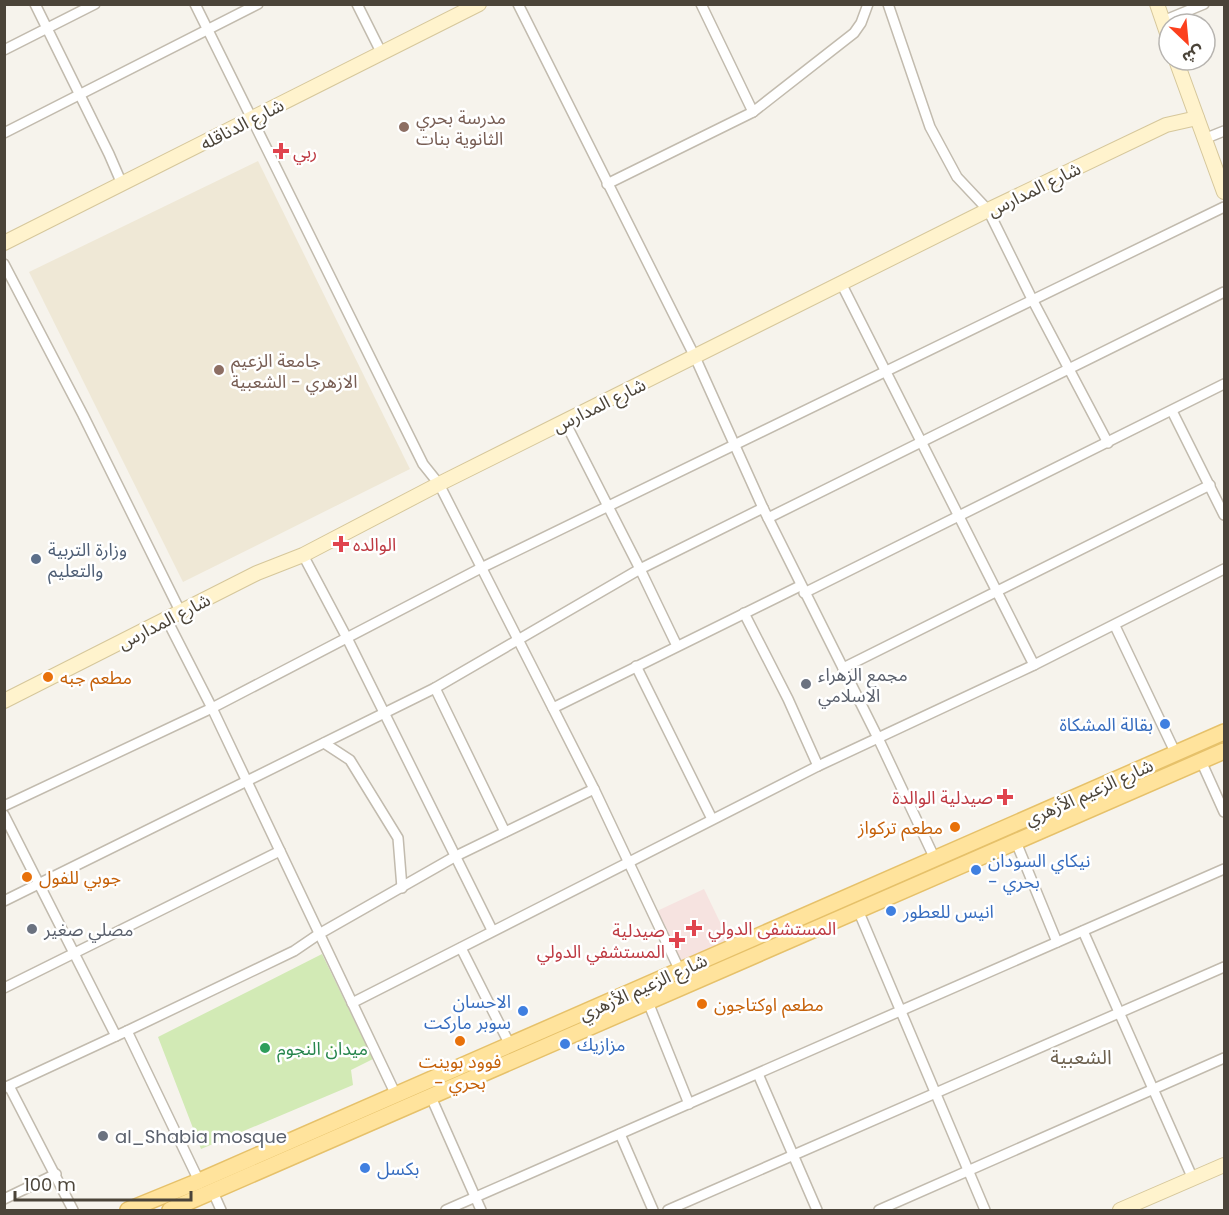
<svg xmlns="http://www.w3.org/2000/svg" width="1229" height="1215" font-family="Poppins,'Noto Sans Arabic',sans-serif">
<rect width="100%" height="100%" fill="#f6f3ec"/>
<path fill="#efe8d6" d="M258 161 410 469 183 582 29 272Z"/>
<path fill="#f6e3e0" d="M704 889 731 945 684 966 657 911Z"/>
<path fill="#d2eab5" d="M322 954 373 1059 351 1070 353 1085 201 1149 158 1037Z"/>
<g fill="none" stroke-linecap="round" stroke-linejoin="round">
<g stroke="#c2bbae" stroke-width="12">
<g id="street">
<path d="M35 4 109 154 122 184"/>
<path d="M195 4 423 464 439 484 594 789 680 971"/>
<path d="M357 4 382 54"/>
<path d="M518 4 695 357 763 508 878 738 935 859"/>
<path d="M701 4 753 112 854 33 861 23 868 4"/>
<path d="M888 4 930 127 957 177 988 210 1032 299 1108 443"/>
<path d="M1163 21 1204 4"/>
<path d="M4 50 95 4"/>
<path d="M4 133 258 4"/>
<path d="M1204 139 1224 131"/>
<path d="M607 184 753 112"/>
<path d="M4 264 83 415 181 613"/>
<path d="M842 285 1034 665"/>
<path d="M1172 411 1224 515"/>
<path d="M565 422 640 569 677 646"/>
<path d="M768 518 1224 292"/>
<path d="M303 555 347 638 492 930"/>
<path d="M804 593 1224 384"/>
<path d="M744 613 788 699 818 766"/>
<path d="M167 620 212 708 396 1095"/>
<path d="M1115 626 1176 754"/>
<path d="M636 666 712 819"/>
<path d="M843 668 1210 485"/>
<path d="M435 688 505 832"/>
<path d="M553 708 800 586"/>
<path d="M324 743 350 760 398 838 402 888"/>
<path d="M1201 761 1224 812"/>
<path d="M4 806 212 708 481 568 1224 207"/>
<path d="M4 815 116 1036 127 1031 199 1181"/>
<path d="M1016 842 1057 942"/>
<path d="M4 901 435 688 640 569 763 508"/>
<path d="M858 910 985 1210"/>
<path d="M1083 931 1193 1179"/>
<path d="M461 948 510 1045"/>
<path d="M4 988 280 851"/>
<path d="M648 1002 689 1104"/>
<path d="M352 1003 818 766 1034 665 1224 569"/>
<path d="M127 1031 294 951 319 934 456 856 594 789"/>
<path d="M758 1074 817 1210"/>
<path d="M9 1086 73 1210"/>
<path d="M4 1088 116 1036"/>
<path d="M431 1097 481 1210"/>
<path d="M620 1134 653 1210"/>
<path d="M213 1192 221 1210"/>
<path d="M4 1199 56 1174"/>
<path d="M446 1210 1224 869"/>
<path d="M668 1210 1224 967"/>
<path d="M879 1210 1224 1058"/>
</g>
</g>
<g stroke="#d6c79b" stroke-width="16">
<g id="secondary">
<path d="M1157 4 1169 39"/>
<path d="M1176 60 1224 192"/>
<path d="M4 243 479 4"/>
<path d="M4 701 257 573 303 555 439 484 988 210 1166 125 1197 118"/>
<path d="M1120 1210 1224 1165"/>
</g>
</g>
<g stroke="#e6c16a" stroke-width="18">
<g id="primary">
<path d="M128 1210 199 1181 1224 732"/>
<path d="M170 1210 1224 751"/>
</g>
</g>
<use href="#street" stroke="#fff" stroke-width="9"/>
<use href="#secondary" stroke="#fff3cd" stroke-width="14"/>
<use href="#primary" stroke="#ffe39c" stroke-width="15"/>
</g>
<g fill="#8d6e63" stroke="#fff" stroke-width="2">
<circle cx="404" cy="127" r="6"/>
<circle cx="219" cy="370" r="6"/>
</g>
<g fill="#e0444e" stroke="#fff" stroke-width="2">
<path d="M278 142h6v6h6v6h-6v6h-6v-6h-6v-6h6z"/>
<path d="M338 535h6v6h6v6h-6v6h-6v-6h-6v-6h6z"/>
<path d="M1002 788h6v6h6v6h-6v6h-6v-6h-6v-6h6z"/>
<path d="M691 919h6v6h6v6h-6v6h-6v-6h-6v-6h6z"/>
<path d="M674 931h6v6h6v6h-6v6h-6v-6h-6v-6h6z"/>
</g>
<circle fill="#5c6f8a" stroke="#fff" stroke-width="2" cx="36" cy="559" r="6"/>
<g fill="#e8710a" stroke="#fff" stroke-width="2">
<circle cx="48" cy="677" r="6"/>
<circle cx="955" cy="827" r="6"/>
<circle cx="27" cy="877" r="6"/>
<circle cx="702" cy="1004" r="6"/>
<circle cx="460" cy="1041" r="6"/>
</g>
<g fill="#6b7280" stroke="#fff" stroke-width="2">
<circle cx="806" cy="684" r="6"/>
<circle cx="32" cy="929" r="6"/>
<circle cx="103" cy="1136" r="6"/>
</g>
<g fill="#3f7fe0" stroke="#fff" stroke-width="2">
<circle cx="1165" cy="724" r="6"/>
<circle cx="976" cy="870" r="6"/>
<circle cx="891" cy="911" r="6"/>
<circle cx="523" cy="1011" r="6"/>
<circle cx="565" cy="1044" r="6"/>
<circle cx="365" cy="1168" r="6"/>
</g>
<circle fill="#2e9e5b" stroke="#fff" stroke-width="2" cx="265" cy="1048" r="6"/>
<g text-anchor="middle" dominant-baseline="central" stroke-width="5" stroke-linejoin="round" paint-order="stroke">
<g font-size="18" fill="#785e54" stroke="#fff" text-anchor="start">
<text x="416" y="117">مدرسة بحري<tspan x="416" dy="21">الثانوية بنات</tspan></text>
<text x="231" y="360">جامعة الزعيم<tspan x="231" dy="21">الازهري - الشعبية</tspan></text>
</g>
<g font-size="18" fill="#4b4439" stroke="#fff">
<text transform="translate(242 124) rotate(-27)">شارع الدناقله</text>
<text transform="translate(1034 189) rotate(-26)">شارع المدارس</text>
<text transform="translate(599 405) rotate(-26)">شارع المدارس</text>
<text transform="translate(164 621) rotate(-27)">شارع المدارس</text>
<text transform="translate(1089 792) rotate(-24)">شارع الزعيم الأزهري</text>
<text transform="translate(643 987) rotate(-24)">شارع الزعيم الأزهري</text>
</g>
<g font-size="18" fill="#be3a42" stroke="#fff" text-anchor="start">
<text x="293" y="151">ربي</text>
<text x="353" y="544">الوالده</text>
<text x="993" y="797" text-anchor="end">صيدلية الوالدة</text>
<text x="708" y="928">المستشفى الدولي</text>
<text x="665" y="930" text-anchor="end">صيدلية<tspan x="665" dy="21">المستشفي الدولي</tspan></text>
</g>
<g font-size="18" fill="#4e5e75" stroke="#fff" text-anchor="start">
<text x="48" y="549">وزارة التربية<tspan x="48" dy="21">والتعليم</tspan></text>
</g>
<g font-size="18" fill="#5b616d" stroke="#fff" text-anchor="start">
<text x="818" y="674">مجمع الزهراء<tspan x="818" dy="21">الاسلامي</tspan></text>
<text x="44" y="929">مصلي صغير</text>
<text x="115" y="1136">al_Shabia mosque</text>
</g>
<g font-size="18" fill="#c56008" stroke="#fff" text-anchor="start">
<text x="60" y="677">مطعم جبه</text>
<text x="943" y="827" text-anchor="end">مطعم تركواز</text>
<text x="39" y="877">جوبي للفول</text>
<text x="714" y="1004">مطعم اوكتاجون</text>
<text x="460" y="1061" text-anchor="middle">فوود بوينت<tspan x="460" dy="21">- بحري</tspan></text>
</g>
<g font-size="18" fill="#366cbe" stroke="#fff" text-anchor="start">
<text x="1153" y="724" text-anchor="end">بقالة المشكاة</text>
<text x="988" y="860">نيكاي السودان<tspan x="988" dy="21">- بحري</tspan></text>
<text x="903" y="911">انيس للعطور</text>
<text x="511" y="1001" text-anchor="end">الاحسان<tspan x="511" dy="21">سوبر ماركت</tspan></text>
<text x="577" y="1044">مزازيك</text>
<text x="377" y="1168">بكسل</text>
</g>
<g font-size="18" fill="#27864d" stroke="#fff" text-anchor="start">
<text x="277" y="1048">ميدان النجوم</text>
</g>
<g font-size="20" fill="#6e6250" stroke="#fff">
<text x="1081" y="1057">الشعبية</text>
</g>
</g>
<rect width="1229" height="1215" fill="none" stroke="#4b4439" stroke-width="12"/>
<g transform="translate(1187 42) rotate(154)"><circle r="28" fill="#ffffff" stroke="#b7b4b0" stroke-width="1.5"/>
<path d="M0-4.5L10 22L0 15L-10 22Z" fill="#fc3f1d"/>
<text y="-9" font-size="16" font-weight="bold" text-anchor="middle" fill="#4b4439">ش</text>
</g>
<path d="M15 1191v9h176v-9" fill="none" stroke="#4b4439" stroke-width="3"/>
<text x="24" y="1191" font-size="18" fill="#4b4439" stroke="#ffffff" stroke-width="4.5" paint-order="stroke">100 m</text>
</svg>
